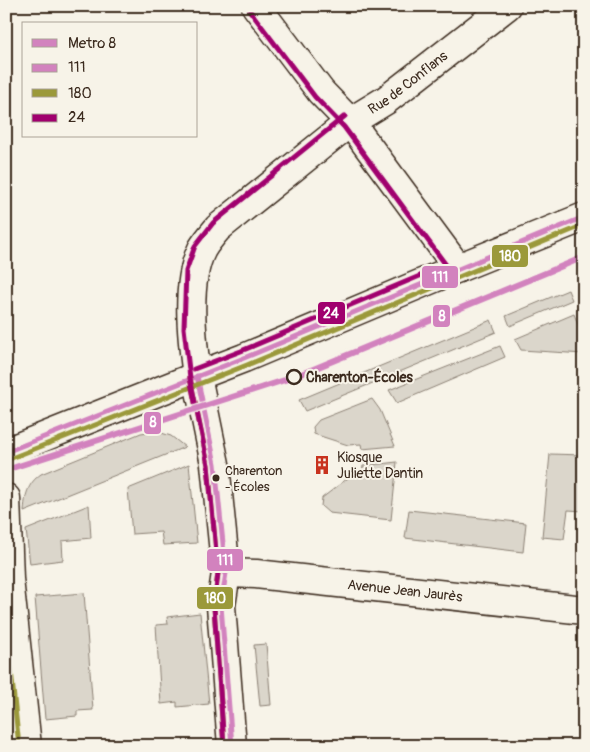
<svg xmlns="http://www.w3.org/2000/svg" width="590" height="752" font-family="Pangolin,sans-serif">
<rect width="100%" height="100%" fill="#f7f3e8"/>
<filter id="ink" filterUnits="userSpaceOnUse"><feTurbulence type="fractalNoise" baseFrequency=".02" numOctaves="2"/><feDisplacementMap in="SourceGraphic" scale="10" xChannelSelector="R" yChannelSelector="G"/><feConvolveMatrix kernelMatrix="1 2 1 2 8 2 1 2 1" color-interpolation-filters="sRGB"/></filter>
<g filter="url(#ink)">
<g fill="#dbd6cb" stroke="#8b8074">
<path d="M568 290 572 300 510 326 506 316Z"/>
<path d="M574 314 581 332H584V354L521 350 515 339Z"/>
<path d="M491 320 496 332 305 411 299 400Z"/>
<path d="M500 346 505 357 397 403 389 390Z"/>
<path d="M372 399 380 410 395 446 362 449 361 444 348 445 314 434 313 427 319 420Z"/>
<path d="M155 431 171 436 185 447 24 512C25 496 27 484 41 474L141 433Z"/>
<path d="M550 454 584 455V511L568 510 564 539 542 537Z"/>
<path d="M397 462 391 520 329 513 321 506 322 498 348 478 349 474 362 472 363 466Z"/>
<path d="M189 464 197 543 163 545 161 532 132 534 128 489Z"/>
<path d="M89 505 91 538 62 541 63 560 30 564 26 530Z"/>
<path d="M409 510 526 523 523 552 405 538Z"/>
<path d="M84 593 93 710 77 711V716L45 719 35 597Z"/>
<path d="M200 613 209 704 177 707V702L161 704 156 625 168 624 167 617Z"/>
<path d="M266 644 271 705 260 706 254 645Z"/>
</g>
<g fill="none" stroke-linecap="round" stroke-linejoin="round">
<g stroke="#3b2a1e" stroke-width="31">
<g id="minor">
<path id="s1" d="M350 122 386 100 507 6"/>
<path d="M6 498 9 579 27 746"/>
<path id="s2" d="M226 573 256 574 584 610"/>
</g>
</g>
<g stroke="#3b2a1e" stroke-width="31">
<g id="tertiary">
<path d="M256 6 321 92 350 122 364 141 458 268"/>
<path d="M197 376C192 340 185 282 202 249 206 242 212 235 218 228L350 122"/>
</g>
</g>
<g stroke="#3b2a1e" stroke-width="31">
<path id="secondary" d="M197 376 215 464 226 573 221 606 232 746"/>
</g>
<g stroke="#3b2a1e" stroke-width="31">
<path id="primary" d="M6 452 197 376 244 358 458 268 584 217"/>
</g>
<use href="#minor" stroke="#f7f3e8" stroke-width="28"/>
<use href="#tertiary" stroke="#f7f3e8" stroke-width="28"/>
<use href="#secondary" stroke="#f7f3e8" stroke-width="28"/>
<use href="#primary" stroke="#f7f3e8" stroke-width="28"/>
<g stroke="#f7f3e8" stroke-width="9">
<g id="bus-1">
<path d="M197 376 215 464 226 573 221 606 232 746"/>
<path d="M6 452 244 358 584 217"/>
</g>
</g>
<g stroke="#f7f3e8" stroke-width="9">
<g id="bus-2">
<path d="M190 378 208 465 218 573 214 607 224 746"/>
<path d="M9 459 247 365 584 225"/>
<path d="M6 623 19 746"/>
</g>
</g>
<g stroke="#f7f3e8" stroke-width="9">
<g id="bus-3">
<path d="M194 369 241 351 446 265 344 127 315 97 250 11"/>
<path d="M224 746 214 607 218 573 208 465 190 378 184 328 186 271 195 246 213 223 345 116"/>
</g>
</g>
<use href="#bus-1" stroke="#d282be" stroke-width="5"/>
<use href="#bus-2" stroke="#9b993a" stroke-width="5"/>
<use href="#bus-3" stroke="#a0006e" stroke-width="5"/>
<g stroke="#f7f3e8" stroke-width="10">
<path id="metro-1" d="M6 470 294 377 584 257"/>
</g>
<use href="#metro-1" stroke="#d282be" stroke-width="6"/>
</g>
</g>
<defs>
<g id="building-bare" transform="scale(1.5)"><path d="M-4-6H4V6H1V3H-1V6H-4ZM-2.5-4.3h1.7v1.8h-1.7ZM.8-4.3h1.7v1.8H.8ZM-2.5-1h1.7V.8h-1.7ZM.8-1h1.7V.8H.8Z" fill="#c8321e" stroke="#f7f3e8" stroke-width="2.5" paint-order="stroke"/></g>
</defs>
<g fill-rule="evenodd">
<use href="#building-bare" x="322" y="465"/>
</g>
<circle fill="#f7f3e8" stroke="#3b2a1e" stroke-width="2.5" cx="294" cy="377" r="7"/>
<circle fill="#3b2a1e" stroke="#f7f3e8" stroke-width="2" cx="216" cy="478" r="4.5"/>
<g text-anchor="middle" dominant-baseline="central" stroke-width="4" stroke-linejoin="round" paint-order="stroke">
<g font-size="13" fill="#3b2a1e" stroke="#f7f3e8" text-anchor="start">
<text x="225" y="471">Charenton<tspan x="225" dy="16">- Écoles</tspan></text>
</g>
<g font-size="14" fill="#3b2a1e" stroke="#f7f3e8">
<text stroke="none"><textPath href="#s1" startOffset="70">Rue de Conflans</textPath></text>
<text stroke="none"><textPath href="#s2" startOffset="180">Avenue Jean Jaurès</textPath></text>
</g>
<g font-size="14" font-weight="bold" fill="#3b2a1e" stroke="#f7f3e8" text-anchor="start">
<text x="306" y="377">Charenton-Écoles</text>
</g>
<g font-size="14" fill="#3b2a1e" stroke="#f7f3e8" text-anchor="start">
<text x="337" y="457">Kiosque<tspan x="337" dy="16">Juliette Dantin</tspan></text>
</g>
</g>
<g stroke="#f7f3e8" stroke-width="2">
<rect x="491" y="244" width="38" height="24" rx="5" fill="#9b993a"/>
<rect x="421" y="265" width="38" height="24" rx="5" fill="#d282be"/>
<rect x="317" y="301" width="29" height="24" rx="5" fill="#a0006e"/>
<rect x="432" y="304" width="19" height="24" rx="5" fill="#d282be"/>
<rect x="143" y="411" width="19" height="24" rx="5" fill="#d282be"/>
<rect x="206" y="548" width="38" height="24" rx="5" fill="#d282be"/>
<rect x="196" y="586" width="38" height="24" rx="5" fill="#9b993a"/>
</g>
<g font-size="14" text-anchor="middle" font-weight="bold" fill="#fff">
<text x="510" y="261">180</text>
<text x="440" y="282">111</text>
<text x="331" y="318">24</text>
<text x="442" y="321">8</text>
<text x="153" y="427">8</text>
<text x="225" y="565">111</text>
<text x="215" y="603">180</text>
</g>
<rect width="590" height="752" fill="none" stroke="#f7f3e8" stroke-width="25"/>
<rect x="12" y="12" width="565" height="727" fill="none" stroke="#3b2a1e" stroke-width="2" filter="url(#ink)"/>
<rect x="22" y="22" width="175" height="115" fill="#f7f3e8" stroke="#aca397"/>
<rect x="32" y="39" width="25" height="8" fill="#d282be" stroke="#aca397"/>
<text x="68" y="48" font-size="15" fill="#3b2a1e">Metro 8</text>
<rect x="32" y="64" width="25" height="8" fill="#d282be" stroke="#aca397"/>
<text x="68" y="72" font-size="15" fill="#3b2a1e">111</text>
<rect x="32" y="89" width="25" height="8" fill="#9b993a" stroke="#aca397"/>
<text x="68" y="98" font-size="15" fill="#3b2a1e">180</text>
<rect x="32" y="114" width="25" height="8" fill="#a0006e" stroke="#aca397"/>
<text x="68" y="122" font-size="15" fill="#3b2a1e">24</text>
</svg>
